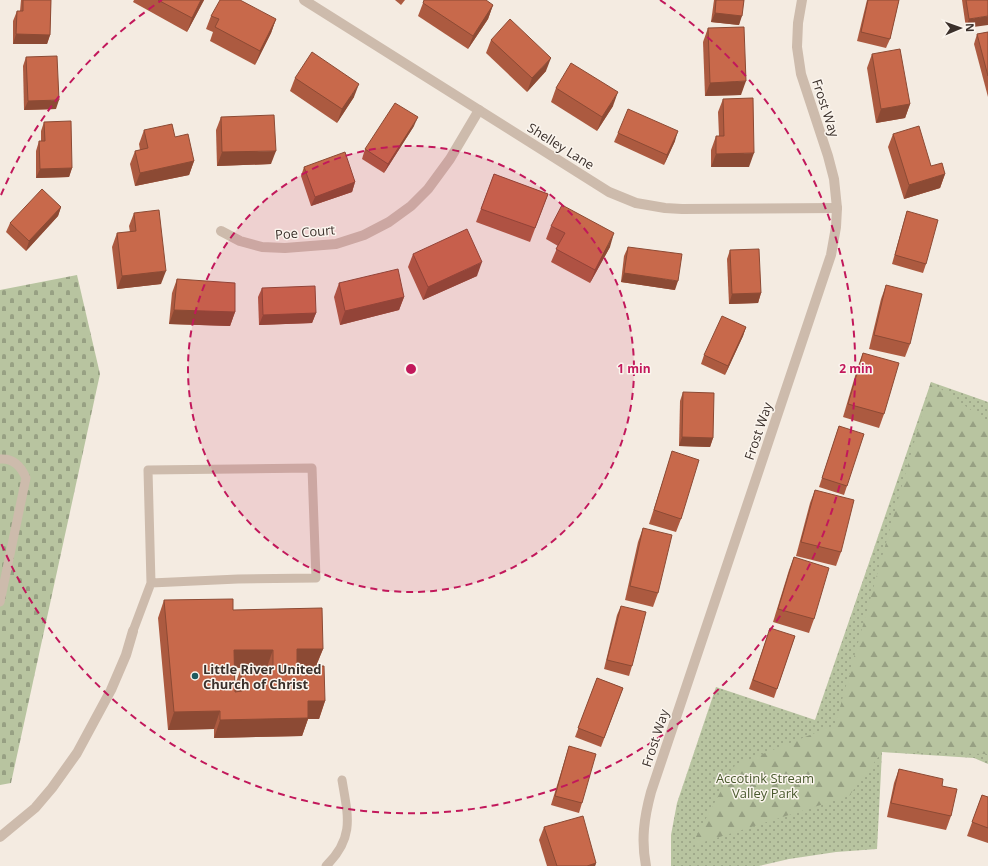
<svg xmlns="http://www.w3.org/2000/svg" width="988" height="866" font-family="'Open Sans',sans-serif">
<defs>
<pattern id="green-dots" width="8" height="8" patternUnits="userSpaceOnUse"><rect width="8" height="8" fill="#b8c4a0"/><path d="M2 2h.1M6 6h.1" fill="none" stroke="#97a083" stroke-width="1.8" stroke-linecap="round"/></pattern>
<pattern id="forest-firs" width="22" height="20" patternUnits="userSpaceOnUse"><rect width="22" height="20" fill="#b8c4a0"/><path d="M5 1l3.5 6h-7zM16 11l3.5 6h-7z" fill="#97a083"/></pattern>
<pattern id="cemetery-stones" width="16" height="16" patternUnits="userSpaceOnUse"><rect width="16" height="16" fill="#b8c4a0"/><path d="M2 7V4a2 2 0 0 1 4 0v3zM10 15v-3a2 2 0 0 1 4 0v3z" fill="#97a083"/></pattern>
</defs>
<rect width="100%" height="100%" fill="#f4ebe1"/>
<path fill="url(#green-dots)" d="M931 382 988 402V764L974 758 882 752 877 849 836 852 789 859 759 866H671V835L677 803 716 687 815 720Z"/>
<path fill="url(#forest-firs)" d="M931 382 988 422V754L882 752 849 796 691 846 735 765 835 725Z"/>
<path fill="url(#cemetery-stones)" d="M77 275 100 374 11 783 0 785V290Z"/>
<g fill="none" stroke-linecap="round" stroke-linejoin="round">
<g stroke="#cdbbac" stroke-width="9">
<path d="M0 459C13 458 21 466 26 478L0 602"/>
<path d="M133 631 151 583 238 579 316 578 312 468 148 470 151 583"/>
<path d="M326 866C355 838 348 816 342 780"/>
</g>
<g stroke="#cdbbac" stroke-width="10">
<path d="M304 0 609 192 636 203 665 208 682 209 837 208"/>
<path d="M221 231 240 241 262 247 285 248 336 244 364 235 389 222 411 206 428 189 450 159 479 110"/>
<path d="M0 837 35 808 52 788 77 753 111 690 126 655 133 631"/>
<path d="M646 866C641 840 644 818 651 792L831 255 836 227 837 208 834 179 828 156 801 74 797 47 798 23 802 0"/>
</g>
</g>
<g fill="#ac5a40" fill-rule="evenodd">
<path d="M21 0H51L50 35 47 44H13V21L17 11H20Z"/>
<path d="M134 0H204L187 32 133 2Z"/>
<path d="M395 0H405L401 5Z"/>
<path d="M714 0H744L739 25 711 22Z"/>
<path d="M867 0H899L890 39 886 48 857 41Z"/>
<path d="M962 0H988L966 28Z"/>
<path d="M423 3 493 5 488 19 468 49 418 16Z"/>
<path d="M211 16 276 19 271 33 255 65 210 41 213 32 206 29Z"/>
<path d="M708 28 741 95 705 96 703 42Z"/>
<path d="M988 32V97L974 44 977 34Z"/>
<path d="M491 40 546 71 527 92 486 53Z"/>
<path d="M872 54 910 104 905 118 876 123 867 68Z"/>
<path d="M26 57 56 109 24 110 23 66Z"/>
<path d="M295 78 354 97 337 123 290 91Z"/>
<path d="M556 88 613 106 597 131 551 102Z"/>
<path d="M723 99 749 167H711V150L716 136H719L718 112Z"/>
<path d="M221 117 271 164 217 166 216 130Z"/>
<path d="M44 122 72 168 69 177 36 178V151L39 141H41V131Z"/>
<path d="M414 126 384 173 362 159 365 149Z"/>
<path d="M144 130 175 137 194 161 189 175 135 186 130 164 135 151 140 150 139 144Z"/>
<path d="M618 133 675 141 664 165 614 142Z"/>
<path d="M893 134 931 166 945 174 940 188 904 199 888 147Z"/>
<path d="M304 167 355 182 352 192 311 206 301 176Z"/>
<path d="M494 174 548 194 530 242 476 222Z"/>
<path d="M61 207 58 216 26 251 6 232 10 223Z"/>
<path d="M907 211 926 264 923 273 892 264 904 221Z"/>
<path d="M134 213 161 284 117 289 112 247 117 233 130 232 129 226Z"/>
<path d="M551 226 610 247 590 283 551 262 558 246 546 239Z"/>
<path d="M628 247 675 290 621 282 624 256Z"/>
<path d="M730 250 761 293 758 303 729 304 727 259Z"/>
<path d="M413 254 477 276 423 300 408 267Z"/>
<path d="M177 279 235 312 230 326 169 324 172 293Z"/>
<path d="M339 283 404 297 399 310 340 325 334 297Z"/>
<path d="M886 285 910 344 905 357 869 349 881 299Z"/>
<path d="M262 288 316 313 312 323 259 325 258 297Z"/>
<path d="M746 327 743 336 725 375 701 364 704 355Z"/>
<path d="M863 353 884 414 879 428 843 417 858 366Z"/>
<path d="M683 392 713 438 710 447 679 446 680 401Z"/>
<path d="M839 426 847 486 844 495 819 487Z"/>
<path d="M672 451 681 519 676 532 649 524 668 465Z"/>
<path d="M815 490 841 552 836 566 796 556 810 503Z"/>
<path d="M643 528 658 593 653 607 625 600 638 542Z"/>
<path d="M794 557 814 619 809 633 773 622 789 570Z"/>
<path d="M164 600 233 610 323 649 316 666 325 701 319 719H308L302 736 214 738V729L168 730 158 618ZM234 668H241L235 685Z"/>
<path d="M621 606 632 666 629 676 604 669 617 615Z"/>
<path d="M795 636 774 698 749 689 767 637Z"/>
<path d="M597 678 623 688 601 747 575 737Z"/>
<path d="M569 746 582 803 579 813 551 805 566 756Z"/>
<path d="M899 769 942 786 951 816 946 830 887 817 894 783Z"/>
<path d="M982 795 988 797V843L967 836Z"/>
<path d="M544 827 596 863 595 866H547L539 840Z"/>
</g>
<g fill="#8c4a34">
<path d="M201 0H204L187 32 192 18Z"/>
<path d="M493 5 488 19 468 49 473 36Z"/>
<path d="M715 13 742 16 739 25 711 22Z"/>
<path d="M988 16V25L966 28 969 19Z"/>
<path d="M276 19 271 33 255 65 260 51Z"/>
<path d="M16 34 50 35 47 44H13Z"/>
<path d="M551 58 546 71 527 92 532 78Z"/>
<path d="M746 81 741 95 705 96 710 83Z"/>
<path d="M359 84 354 97 337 123 342 109Z"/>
<path d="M618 92 613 106 597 131 602 117Z"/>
<path d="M59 100 56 109 24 110 28 101Z"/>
<path d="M910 104 905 118 876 123 881 109Z"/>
<path d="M418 117 414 126 384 173 388 164Z"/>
<path d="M678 131 675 141 664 165 667 155Z"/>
<path d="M276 151 271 164 217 166 222 152Z"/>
<path d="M754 153 749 167H711L716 154Z"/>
<path d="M194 161 189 175 135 186 140 173Z"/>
<path d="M72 168 69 177 36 178 40 169Z"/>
<path d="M945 174 940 188 904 199 909 185Z"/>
<path d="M355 182 352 192 311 206 315 197Z"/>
<path d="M61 207 58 216 26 251 29 241Z"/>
<path d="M614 233 610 247 590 283 595 270Z"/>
<path d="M482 262 477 276 423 300 428 287Z"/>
<path d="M166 271 161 284 117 289 122 276Z"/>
<path d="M624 273 678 281 675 290 621 282Z"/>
<path d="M761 293 758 303 729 304 732 294Z"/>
<path d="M404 297 399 310 340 325 345 311Z"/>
<path d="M174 310 235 312 230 326 169 324Z"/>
<path d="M316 313 312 323 259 325 263 315Z"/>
<path d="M746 327 743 336 725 375 728 366Z"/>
<path d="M682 437 713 438 710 447 679 446Z"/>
<path d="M297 649H323L316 666 290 667Z"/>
<path d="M234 650H273L267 667 227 668Z"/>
<path d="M308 701H325L319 719H308L302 736 214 738 220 720Z"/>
<path d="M220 711 214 729 168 730 174 712Z"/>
<path d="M596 863 595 866H587Z"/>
</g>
<g fill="#c8694b" stroke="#8c4a34" fill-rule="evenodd">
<path d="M23 0H51L50 35 16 34 17 11H23Z"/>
<path d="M158 0H201L192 18Z"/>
<path d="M220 0H240L276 19 260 51 215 27 219 19 211 16Z"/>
<path d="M424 0H486L493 5 473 36 423 3Z"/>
<path d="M716 0H744L742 16 715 13Z"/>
<path d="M868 0H899L890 39 861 32Z"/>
<path d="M966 0H988V16L969 19Z"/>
<path d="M510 19 551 58 532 78 491 40Z"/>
<path d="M744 27 746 81 710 83 708 28Z"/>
<path d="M988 32V76L977 34Z"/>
<path d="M900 49 910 104 881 109 872 54Z"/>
<path d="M312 52 359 84 342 109 295 78Z"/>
<path d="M57 56 59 100 28 101 26 57Z"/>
<path d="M571 63 618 92 602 117 556 88Z"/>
<path d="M753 98 754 153 716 154V136H724L723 99Z"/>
<path d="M395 103 418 117 388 164 365 149Z"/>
<path d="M628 109 678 131 667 155 618 133Z"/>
<path d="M274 115 276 151 222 152 221 117Z"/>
<path d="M71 121 72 168 40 169 39 141H45L44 122Z"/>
<path d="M172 124 175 137 188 134 194 161 140 173 135 151 148 148 144 130Z"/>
<path d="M919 126 931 166 942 163 945 174 909 185 893 134Z"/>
<path d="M345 152 355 182 315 197 304 167Z"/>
<path d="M494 174 548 194 535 228 481 209Z"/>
<path d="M42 189 61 207 29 241 10 223Z"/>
<path d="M562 205 614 233 595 270 556 249 565 233 551 226Z"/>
<path d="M159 210 166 271 122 276 117 233 136 231 134 213Z"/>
<path d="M907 211 938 220 926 264 895 255Z"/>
<path d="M467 229 482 262 428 287 413 254Z"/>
<path d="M628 247 682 254 678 281 624 273Z"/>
<path d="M759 249 761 293 732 294 730 250Z"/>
<path d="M398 269 404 297 345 311 339 283Z"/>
<path d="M177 279 235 283V312L174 310Z"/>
<path d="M886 285 922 294 910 344 874 335Z"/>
<path d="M315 286 316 313 263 315 262 288Z"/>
<path d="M722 316 746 327 728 366 704 355Z"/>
<path d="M863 353 899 363 884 414 848 404Z"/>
<path d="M683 392 714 393 713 438 682 437Z"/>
<path d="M839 426 864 434 847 486 822 478Z"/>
<path d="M672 451 699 460 681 519 654 510Z"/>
<path d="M815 490 854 500 841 552 801 542Z"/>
<path d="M643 528 672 535 658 593 630 586Z"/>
<path d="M794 557 829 568 814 619 778 609Z"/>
<path d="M233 599V610L322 608 323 649H297V666H324L325 701H308V718L220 720V711L174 712 164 600ZM234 650H273V667H241L242 691 235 692Z"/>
<path d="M621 606 646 612 632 666 607 660Z"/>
<path d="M770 628 795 636 777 689 753 680Z"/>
<path d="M597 678 623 688 604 738 578 728Z"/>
<path d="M569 746 596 754 582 803 555 796Z"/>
<path d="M899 769 943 779 942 786 957 789 951 816 891 803Z"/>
<path d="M982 795 988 797V828L972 822Z"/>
<path d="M583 816 596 863 587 866H557L544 827Z"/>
</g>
<circle cx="411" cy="369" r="223" fill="#c2185b" fill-opacity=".12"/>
<g fill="none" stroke="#c2185b" stroke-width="2" stroke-dasharray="7 5">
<circle cx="411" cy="369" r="223"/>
<path d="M1 195A445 445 0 0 1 162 0M660 0A445 445 0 1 1 1 543"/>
</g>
<circle fill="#1f5a5e" stroke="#fbf5ee" stroke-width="1.5" cx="195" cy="676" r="4"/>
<g text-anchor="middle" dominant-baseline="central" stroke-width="3" stroke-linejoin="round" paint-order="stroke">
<g font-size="13" fill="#3b302b" stroke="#fbf5ee">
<text transform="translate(826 108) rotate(72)">Frost Way</text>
<text transform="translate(561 146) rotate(32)">Shelley Lane</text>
<text transform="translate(305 232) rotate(-5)">Poe Court</text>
<text transform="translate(758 431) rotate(-71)">Frost Way</text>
<text transform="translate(655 738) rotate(-72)">Frost Way</text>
</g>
<g font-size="13" font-weight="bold" fill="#3b302b" stroke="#fbf5ee" text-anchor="start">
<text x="203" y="669">Little River United<tspan x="203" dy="15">Church of Christ</tspan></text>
</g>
<g font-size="13" fill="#4a5a2e" stroke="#fbf5ee">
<text x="765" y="778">Accotink Stream<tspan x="765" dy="15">Valley Park</tspan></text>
</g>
</g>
<circle cx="411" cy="369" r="6" fill="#c2185b" stroke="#fbf5ee" stroke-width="2"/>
<g font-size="12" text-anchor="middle" font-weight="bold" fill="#c2185b" stroke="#fbf5ee" stroke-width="3" stroke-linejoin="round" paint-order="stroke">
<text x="634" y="373">1 min</text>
<text x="856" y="373">2 min</text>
</g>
<g transform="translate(960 28) rotate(88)" stroke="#fbf5ee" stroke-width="3" paint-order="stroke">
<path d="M0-3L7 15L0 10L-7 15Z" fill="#3b302b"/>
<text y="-6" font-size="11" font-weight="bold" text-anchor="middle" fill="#3b302b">N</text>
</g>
</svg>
